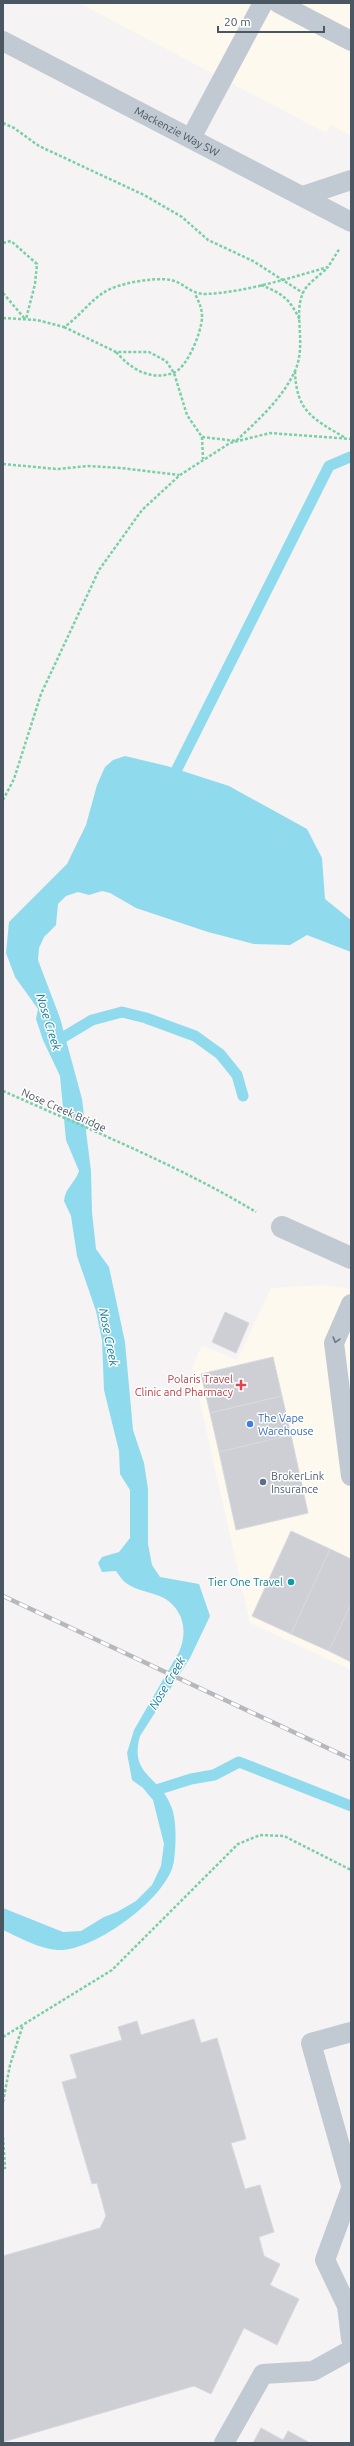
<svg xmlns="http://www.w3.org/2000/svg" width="354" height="2446" font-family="Ubuntu,sans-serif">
<rect width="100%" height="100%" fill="#f5f3f3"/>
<g fill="#fdf9ef">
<path d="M79 3H351V136L331 125 326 133Z"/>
<path d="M325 1285 351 1289V1670L250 1623 192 1368 202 1345 237 1360 271 1288Z"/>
</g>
<path fill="#90daee" d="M125 756 167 766 229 786 307 829 322 858 325 899 351 920V952L307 935 290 945 254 944 208 932 136 908 110 893 102 891 89 895 78 892 66 896 58 904 56 925 44 937 39 948 38 960 60 1018 82 1099 91 1171 92 1212 96 1249 109 1267 125 1342 133 1430 144 1463 148 1489V1544L152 1565 160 1577 199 1584 210 1616 190 1658 140 1736C129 1776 159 1775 171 1806 177 1819 176 1846 174 1860 171 1896 92 1953 57 1950 38 1948 20 1938 3 1930V1908L63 1932 81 1931 104 1917 117 1912 136 1901 152 1885 161 1866 164 1844 153 1800 143 1788 132 1780 127 1753 134 1730 179 1652C188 1632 184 1610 164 1598 152 1592 137 1591 126 1583 122 1580 119 1575 116 1571L102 1572 98 1563 102 1557 119 1552 130 1538V1490L120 1474 119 1451 104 1390 102 1340 96 1311 77 1256 71 1216 64 1201C65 1188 75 1183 79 1171L66 1140 60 1076 43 1040 36 1019 38 1009 15 977 6 953 9 922 67 864 86 825 97 785 105 767 113 760Z"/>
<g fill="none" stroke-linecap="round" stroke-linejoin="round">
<g stroke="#90daee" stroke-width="11">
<path d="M169 781 177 769 329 466 350 457"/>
<path d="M57 1041 92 1020 122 1012 146 1018 195 1036 220 1054 237 1075 243 1096"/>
<path d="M153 1791 191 1779 214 1775 239 1762 351 1806"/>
</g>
</g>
<g fill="#cdcfd5" stroke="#d7d9de">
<path d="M225 1312 249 1323 236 1353 212 1342Z"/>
<path d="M273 1357 282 1396 210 1413 201 1374Z"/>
<path d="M282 1396 291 1435 219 1452 210 1413Z"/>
<path d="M291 1435 308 1513 236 1530 219 1452Z"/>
<path d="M291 1531 330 1549 291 1634 252 1616Z"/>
<path d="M330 1549 351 1559V1604L329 1651 291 1634Z"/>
<path d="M351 1604V1662L329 1651Z"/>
<path d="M194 2019 201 2043 217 2038 246 2139 231 2143 245 2189 260 2185 274 2232 259 2237 264 2256 280 2264 270 2285 299 2299 277 2345 244 2328 211 2394 194 2386 3 2442V2256L100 2228 106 2216 97 2183 92 2184 62 2082 77 2078 70 2055 122 2040 118 2027 137 2021 141 2035Z"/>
<path d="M261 2428 283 2440 288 2431 310 2443H253Z"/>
</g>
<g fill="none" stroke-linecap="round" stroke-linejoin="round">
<g stroke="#7ad0a6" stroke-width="2.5" stroke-dasharray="3 2" stroke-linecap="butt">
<path d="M3 123 14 128 39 146 144 195 182 217 208 240 253 261 303 293"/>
<path d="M3 243 11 241 37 264 35 284 26 319"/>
<path d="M261 285C283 294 289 298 300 320"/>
<path d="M3 293 25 319"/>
<path d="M3 318 37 320 64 327C79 317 89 302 103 293 117 283 154 277 171 280 185 283 189 294 206 294 246 292 290 278 328 267L340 248"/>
<path d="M64 327 116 352H149L166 361 174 373 187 415 202 437 236 441C258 420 282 399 295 371 307 344 293 314 303 293 306 284 321 275 328 267"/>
<path d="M116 352C131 369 150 381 173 373 187 369 202 331 202 317 202 308 199 302 195 294"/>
<path d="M295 371C296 411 313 419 344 437"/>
<path d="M202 437 203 459"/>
<path d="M3 464 57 469 88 466 121 468 179 475"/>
<path d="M3 800 14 779 41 694 99 570 142 510 180 475 230 443 270 433 351 439"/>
<path d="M3 1091C86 1128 178 1165 256 1212"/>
<path d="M3 2037 112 1970 238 1844 260 1835 284 1836 351 1870"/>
<path d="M3 2102 10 2065 23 2025"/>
<path d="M3 2137 5 2168H3"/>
</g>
<g stroke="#c1cad2" stroke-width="20">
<path d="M278 3 351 41"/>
<path id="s1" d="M3 41 351 222"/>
<path d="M191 138 263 3"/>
<path d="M303 196 351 180"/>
<path d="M351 1304 334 1343 351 1476"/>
<path d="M351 2032 311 2043 351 2185"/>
<path d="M351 2189 325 2260 347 2306 351 2339"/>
<path d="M224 2443 263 2374 313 2371 351 2350"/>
</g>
<path stroke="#c1cad2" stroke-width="22" d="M282 1227 351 1258"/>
<g stroke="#b5b8bd" stroke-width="4.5">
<path id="rail" d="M3 1596 351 1759"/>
</g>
<use href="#rail" stroke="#fff" stroke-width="3" stroke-dasharray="9" stroke-linecap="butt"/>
</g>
<defs><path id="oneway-chevron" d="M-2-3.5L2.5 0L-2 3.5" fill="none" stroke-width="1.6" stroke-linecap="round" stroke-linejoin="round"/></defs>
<use stroke="#6e7983" href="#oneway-chevron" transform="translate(336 1340) rotate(106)"/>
<path fill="#e0444e" stroke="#fff" stroke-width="1.5" d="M239 1379h4v4h4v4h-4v4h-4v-4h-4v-4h4z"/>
<circle fill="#3f7fe0" stroke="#fff" stroke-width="1.5" cx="250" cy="1424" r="4"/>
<circle fill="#5c6f8a" stroke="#fff" stroke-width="1.5" cx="263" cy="1482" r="4"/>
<circle fill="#0f9aa8" stroke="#fff" stroke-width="1.5" cx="291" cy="1582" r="4"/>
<g text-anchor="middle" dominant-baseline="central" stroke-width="3" stroke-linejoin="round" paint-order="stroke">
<g font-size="11" fill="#4a5661" stroke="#fff">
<text stroke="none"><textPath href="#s1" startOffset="196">Mackenzie Way SW</textPath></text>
<text transform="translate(64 1110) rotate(24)">Nose Creek Bridge</text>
</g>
<g font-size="11" fill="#be3a42" stroke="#fff" text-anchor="end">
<text x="233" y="1379">Polaris Travel<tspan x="233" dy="13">Clinic and Pharmacy</tspan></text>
</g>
<g font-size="11" fill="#366cbe" stroke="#fff" text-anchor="start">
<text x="258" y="1418">The Vape<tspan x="258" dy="13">Warehouse</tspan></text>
</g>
<g font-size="11" fill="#4e5e75" stroke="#fff" text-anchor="start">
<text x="271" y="1476">BrokerLink<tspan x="271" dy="13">Insurance</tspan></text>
</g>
<g font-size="11" fill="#0d838f" stroke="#fff" text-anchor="end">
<text x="283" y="1582">Tier One Travel</text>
</g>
<g font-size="12" font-style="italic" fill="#0c7c9b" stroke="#fff">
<text transform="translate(49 1022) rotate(73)">Nose Creek</text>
<text transform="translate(109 1337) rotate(79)">Nose Creek</text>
<text transform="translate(167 1683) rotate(-59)">Nose Creek</text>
</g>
</g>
<rect width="354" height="2446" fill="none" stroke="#4a5661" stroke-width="8"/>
<path d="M218 26v6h106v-6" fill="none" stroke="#4a5661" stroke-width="2"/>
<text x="224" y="26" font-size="12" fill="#4a5661" stroke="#ffffff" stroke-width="3" paint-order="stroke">20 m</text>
</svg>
